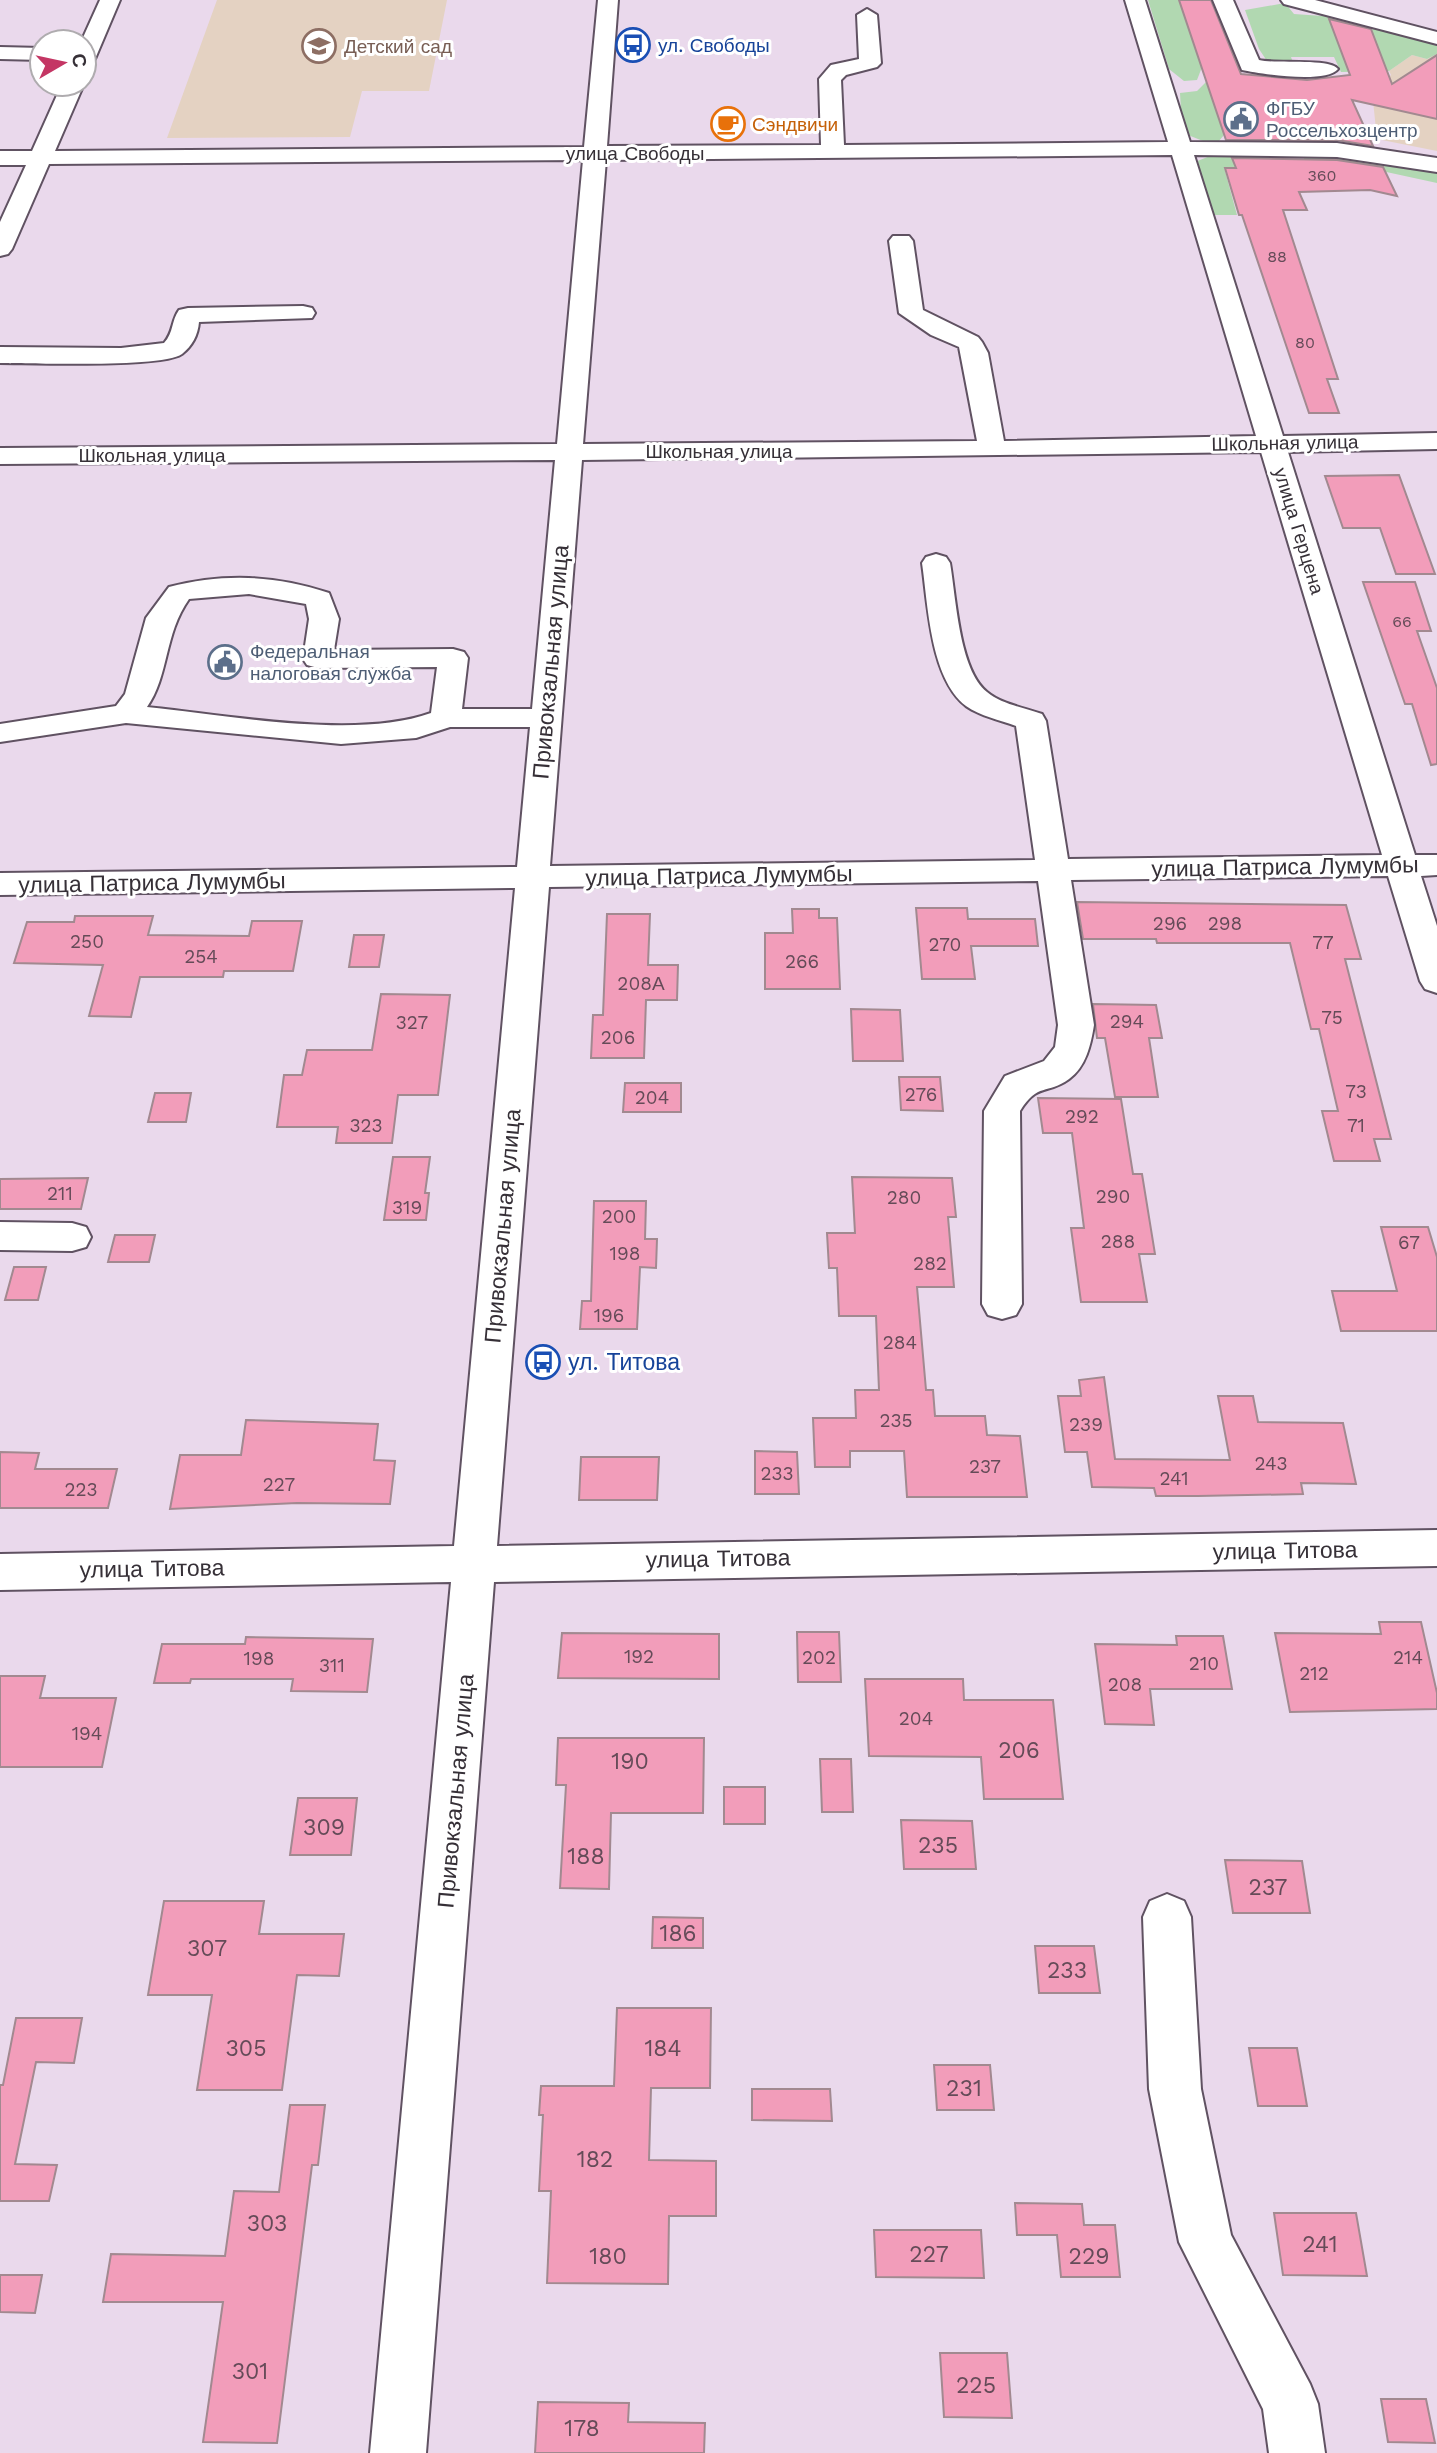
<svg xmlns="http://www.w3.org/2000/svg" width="1437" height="2453" font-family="'Work Sans',sans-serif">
<rect width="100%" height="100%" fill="#ead9ec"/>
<g fill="#e4d2c2">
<path d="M217 0H447L429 91H362L350 137 167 138Z"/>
<path d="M1437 54V151L1377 139 1372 91 1391 75 1389 71 1412 55 1427 59Z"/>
</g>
<g fill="#b1d8b1">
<path d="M1148 0H1179L1202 67 1197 80 1184 81 1169 69Z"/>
<path d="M1285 3 1294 14 1337 17 1368 30 1379 28 1437 44V54L1427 59 1412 55 1389 71 1341 72 1334 57H1291L1294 65 1269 64 1259 49 1245 10Z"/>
<path d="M1207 81 1224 135 1218 142 1203 141 1188 135 1181 110 1180 93 1197 91Z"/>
<path d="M1215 154H1272L1277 167H1224L1237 215H1212L1195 162Z"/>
<path d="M1302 154 1334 155 1437 169V183L1368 168 1308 167Z"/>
</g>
<g fill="#f29dba" stroke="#a28990" stroke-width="2">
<path d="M1179 0H1211L1241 74 1307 80 1350 75 1329 19 1371 29 1392 84 1437 55V119L1352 100 1373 146 1337 140H1226Z"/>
<path d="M1232 158 1337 160 1383 167 1397 196 1370 190 1299 192 1307 210H1283L1338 379H1327L1339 413H1309L1242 215H1239L1225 168H1236Z"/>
<path d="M1399 475 1435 574H1396L1380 528H1343L1325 476Z"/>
<path d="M1363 582H1415L1431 631H1417L1437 688V764L1431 765 1412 704H1405Z"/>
<path d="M1077 902 1346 905 1361 959H1345L1391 1139H1374L1380 1161H1334L1322 1111H1338L1319 1029H1311L1290 943H1157L1156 939H1083Z"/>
<path d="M916 908H967L968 919H1035L1038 946H971L975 979H922Z"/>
<path d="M792 909H819V918H837L840 989H765V933H793Z"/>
<path d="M607 914H650L648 965H678L677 1000H646L644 1058H591L593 1015H603Z"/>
<path d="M75 916H153L148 935 249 936 252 921H302L293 971H224L223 977H140L131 1017 89 1016 103 965 14 963 27 922H74Z"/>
<path d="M354 935H384L379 967H349Z"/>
<path d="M381 994 450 995 438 1095H398L392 1143H336L338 1127H277L284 1075H302L307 1050H372Z"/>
<path d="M1093 1004 1156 1005 1162 1038H1149L1158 1097H1115L1105 1038H1097Z"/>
<path d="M851 1009 900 1010 903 1061H853Z"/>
<path d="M899 1077H940L943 1111 901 1110Z"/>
<path d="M625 1083H681V1112H623Z"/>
<path d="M155 1093H191L186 1122H148Z"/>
<path d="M1038 1098 1121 1099 1133 1174H1142L1155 1254H1139L1147 1302H1081L1071 1228H1084L1072 1133H1043Z"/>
<path d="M393 1157H430L425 1193H429L426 1220H384Z"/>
<path d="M852 1177 952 1178 956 1217H948L954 1287H917L926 1390H933L935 1416H985L987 1435 1020 1436 1027 1497H907L904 1451H850V1467H815L813 1418H856L855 1390H879L876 1316H839L837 1268H829L827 1233H855Z"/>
<path d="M88 1178 81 1209H0V1179Z"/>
<path d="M594 1201H646L645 1239H657L656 1268 640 1267 637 1329H580L582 1301H591Z"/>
<path d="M1381 1227H1428L1437 1257V1331H1341L1332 1291H1397Z"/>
<path d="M115 1235H155L149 1262H108Z"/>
<path d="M14 1267H46L38 1300H5Z"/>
<path d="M1104 1377 1115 1459 1230 1460 1218 1396H1253L1258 1422 1343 1423 1356 1484 1301 1483 1303 1494 1198 1496H1156L1154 1488 1092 1487 1087 1452H1065L1058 1396H1081L1079 1380Z"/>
<path d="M246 1420 378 1424 374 1460 395 1461 390 1504 297 1503 170 1509 180 1455H241Z"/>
<path d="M755 1451 797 1452 799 1494H755Z"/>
<path d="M0 1452 39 1453 35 1469H117L108 1508H0Z"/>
<path d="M581 1457H659L657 1500H579Z"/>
<path d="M1379 1622H1421L1437 1693V1709L1290 1712 1275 1633 1381 1634Z"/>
<path d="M797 1632H839L841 1682H798Z"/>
<path d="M562 1633 719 1634V1679L558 1678Z"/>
<path d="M1176 1636H1223L1232 1689H1150L1154 1725 1105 1724 1095 1644 1177 1645Z"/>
<path d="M246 1637 373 1639 367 1692 291 1691 293 1679H191L190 1683H154L162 1644H245Z"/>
<path d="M0 1676H45L40 1698H116L102 1767H0Z"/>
<path d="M865 1679H963L964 1700H1053L1063 1799H984L981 1757 869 1756Z"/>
<path d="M558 1738H704L703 1813H611L609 1889 560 1888 566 1785H556Z"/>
<path d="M820 1759H851L853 1812H822Z"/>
<rect x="724" y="1787" width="41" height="37"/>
<path d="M298 1798H357L351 1855H290Z"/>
<path d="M901 1820 972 1821 976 1869H904Z"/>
<path d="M1225 1860 1302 1861 1310 1913H1233Z"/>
<path d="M164 1901H264L259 1934H344L339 1976 297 1975 282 2090H197L212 1995H148Z"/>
<path d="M653 1917 703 1918V1948H652Z"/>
<path d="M1035 1946H1094L1100 1993H1039Z"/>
<path d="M617 2008H711L710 2088H651L649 2160 716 2161V2216H669L668 2284 547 2283 551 2191H539L543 2115H539L541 2086H614Z"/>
<path d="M16 2018H82L74 2063 36 2062 15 2164 57 2165 49 2201H0V2085H3Z"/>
<path d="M1249 2048H1297L1307 2106H1258Z"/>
<path d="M934 2065H990L994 2110H937Z"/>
<path d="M752 2089H830L832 2121 752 2120Z"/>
<path d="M290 2105H325L318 2165H312L277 2443 203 2442 223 2302H103L111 2254 225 2256 234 2191 279 2192Z"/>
<path d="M1015 2203 1082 2204 1084 2225H1115L1120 2277H1061L1057 2235H1017Z"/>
<path d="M1274 2213H1356L1367 2276 1283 2275Z"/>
<path d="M874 2230H981L984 2278 876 2277Z"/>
<path d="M0 2275H42L35 2313 0 2312Z"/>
<path d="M940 2353H1007L1012 2418 944 2417Z"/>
<path d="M1381 2399H1426L1435 2443 1388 2442Z"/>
<path d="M538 2402 629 2403 628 2422 705 2423 704 2453H535Z"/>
</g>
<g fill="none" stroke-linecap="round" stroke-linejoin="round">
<g stroke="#605262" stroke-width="4">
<g id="minor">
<path d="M100 0H120L95 59 84 65V42H81Z"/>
<path d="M598 0H618L607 146 821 145 819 79 831 65 859 59 857 15 867 9 877 15 881 63 877 67 846 75 841 80 844 145 1168 142 1125 0H1145L1190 142 1337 143 1437 158V172L1337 157 1194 155 1283 436 1437 433V449L1288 452 1415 855H1437V875L1421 876 1437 926V993L1425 989 1420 981 1388 876 1071 880 1094 1025C1091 1044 1086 1067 1069 1079 1047 1095 1038 1082 1020 1111L1022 1304 1016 1315 1002 1319 988 1315 982 1304 984 1111 1005 1076 1044 1061 1055 1047 1058 1025 1038 881 549 887 497 1546 1437 1530V1566L494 1582 426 2453H370L451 1582 0 1590V1554L454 1546 515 888 0 895V873L517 867 530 727H450L416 738 341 744 126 723 0 742V724L116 706 125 694 146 618 169 587C224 573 275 575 329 593L339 619 334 650 453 649 464 652 468 658 462 709H532L555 460 0 464V448L557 444 583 160 49 164 12 249 8 254 0 256V222L26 165H0V151H32L62 84H84L55 151 584 147ZM1172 155 1256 436 1004 441 988 353 982 342 978 337 923 310 913 241 909 236H893L889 241 899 313 931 335 959 347 977 441 583 444 606 160ZM1261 452 1382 855 1068 859 1046 721 1042 714C1025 708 1001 704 987 692 959 670 956 597 950 563L946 557 936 554 926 557 922 563C928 604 930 678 966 706 980 716 1000 720 1016 726L1035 860 550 866 582 460ZM249 594 306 604 309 619 303 659 307 665 318 668 437 667 431 713C357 740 227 715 147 707 169 676 164 634 189 599Z"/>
<path d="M1213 0H1233L1259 60C1276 64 1330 58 1338 69 1326 84 1261 74 1242 70Z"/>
<path d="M1281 0H1315L1437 32V44L1284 4Z"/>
<path d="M0 47 42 48V60L0 59Z"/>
<path d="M303 306 312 308 315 313 312 318 199 322C198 335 192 346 182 354 163 368 30 363 0 363V347L121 348 164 343C174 332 171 321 179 310L188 308Z"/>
<path d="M0 1222 72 1223 86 1227 91 1237 86 1247 72 1251 0 1250Z"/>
<path d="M1167 1894 1184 1901 1191 1917 1201 2089 1231 2235 1310 2384 1318 2404 1325 2453H1269L1263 2409 1179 2242 1149 2089 1143 1917 1150 1901Z"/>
</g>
</g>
<use href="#minor" fill="#fff" fill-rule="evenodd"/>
</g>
<defs>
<g id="bus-ring" transform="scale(1.75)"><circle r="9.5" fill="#fff" stroke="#1a4fb4" stroke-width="1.5"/><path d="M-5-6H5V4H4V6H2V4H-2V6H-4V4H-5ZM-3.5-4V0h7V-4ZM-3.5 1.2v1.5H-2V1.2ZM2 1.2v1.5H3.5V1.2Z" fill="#1a4fb4"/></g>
<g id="school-ring" transform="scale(1.75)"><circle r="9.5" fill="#fff" stroke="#8d6e63" stroke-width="1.5"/><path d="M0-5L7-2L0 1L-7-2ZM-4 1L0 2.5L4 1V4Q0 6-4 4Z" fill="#8d6e63"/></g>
<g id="civic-ring" transform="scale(1.75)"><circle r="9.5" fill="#fff" stroke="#5c6f8a" stroke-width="1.5"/><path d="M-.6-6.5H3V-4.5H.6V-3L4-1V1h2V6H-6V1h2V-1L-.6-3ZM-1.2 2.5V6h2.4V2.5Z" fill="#5c6f8a"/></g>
<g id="cafe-ring" transform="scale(1.75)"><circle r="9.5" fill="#fff" stroke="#e8710a" stroke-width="1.5"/><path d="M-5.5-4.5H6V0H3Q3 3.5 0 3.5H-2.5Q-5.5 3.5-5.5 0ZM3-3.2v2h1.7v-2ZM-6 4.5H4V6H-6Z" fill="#e8710a"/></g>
</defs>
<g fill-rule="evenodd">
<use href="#bus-ring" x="633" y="45"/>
<use href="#school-ring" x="319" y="46"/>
<use href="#civic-ring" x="1241" y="119"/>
<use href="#cafe-ring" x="728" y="124"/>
<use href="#civic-ring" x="225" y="662"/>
<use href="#bus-ring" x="543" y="1362"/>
</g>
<g text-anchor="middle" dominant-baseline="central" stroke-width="6" stroke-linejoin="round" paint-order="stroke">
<g font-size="16" fill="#654b58">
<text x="1322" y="175">360</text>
<text x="1277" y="256">88</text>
<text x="1305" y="342">80</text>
<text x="1402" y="621">66</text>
</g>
<g font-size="19" fill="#164399" stroke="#fff" text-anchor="start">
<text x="658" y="45">ул. Свободы</text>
</g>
<g font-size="19" fill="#785e54" stroke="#fff" text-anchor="start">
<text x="344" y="46">Детский сад</text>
</g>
<g font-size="19" fill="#4e5e75" stroke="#fff" text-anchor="start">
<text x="1266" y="108">ФГБУ<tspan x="1266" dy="22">Россельхозцентр</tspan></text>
<text x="250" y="651">Федеральная<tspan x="250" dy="22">налоговая служба</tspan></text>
</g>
<g font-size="19" fill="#c56008" stroke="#fff" text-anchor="start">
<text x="752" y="124">Сэндвичи</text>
</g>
<g font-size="19" fill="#363037" stroke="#fff">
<text x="635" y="153">улица Свободы</text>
<text transform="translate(1285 443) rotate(-1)">Школьная улица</text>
<text x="719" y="451">Школьная улица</text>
<text x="152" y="455">Школьная улица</text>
<text transform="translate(1299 531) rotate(73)">улица Герцена</text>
</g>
<g font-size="19" fill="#654b58">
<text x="1170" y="923">296</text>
<text x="1225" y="923">298</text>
<text x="87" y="941">250</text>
<text x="1323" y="942">77</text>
<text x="945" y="944">270</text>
<text x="201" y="956">254</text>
<text x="802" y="961">266</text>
<text x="641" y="983">208А</text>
<text x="1332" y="1017">75</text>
<text x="1127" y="1021">294</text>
<text x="412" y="1022">327</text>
<text x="618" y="1037">206</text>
<text x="1356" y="1091">73</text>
<text x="921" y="1094">276</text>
<text x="652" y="1097">204</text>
<text x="1082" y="1116">292</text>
<text x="366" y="1125">323</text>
<text x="1356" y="1125">71</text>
<text x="60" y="1193">211</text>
<text x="1113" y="1196">290</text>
<text x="904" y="1197">280</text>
<text x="407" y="1207">319</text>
<text x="619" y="1216">200</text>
<text x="1118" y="1241">288</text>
<text x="1409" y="1242">67</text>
<text x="625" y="1253">198</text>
<text x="930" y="1263">282</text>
<text x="609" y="1315">196</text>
<text x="900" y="1342">284</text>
<text x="896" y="1420">235</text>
<text x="1086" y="1424">239</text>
<text x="1271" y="1463">243</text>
<text x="985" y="1466">237</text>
<text x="777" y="1473">233</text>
<text x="1174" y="1478">241</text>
<text x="279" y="1484">227</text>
<text x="81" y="1489">223</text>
<text x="639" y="1656">192</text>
<text x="819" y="1657">202</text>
<text x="1408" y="1657">214</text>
<text x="259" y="1658">198</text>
<text x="1204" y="1663">210</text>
<text x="332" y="1665">311</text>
<text x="1314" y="1673">212</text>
<text x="1125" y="1684">208</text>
<text x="916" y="1718">204</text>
<text x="87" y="1733">194</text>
</g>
<g font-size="23" fill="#363037" stroke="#fff">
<text transform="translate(551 662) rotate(-85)">Привокзальная улица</text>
<text transform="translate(1285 867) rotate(-1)">улица Патриса Лумумбы</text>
<text transform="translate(719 876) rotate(-1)">улица Патриса Лумумбы</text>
<text transform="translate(152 883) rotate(-1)">улица Патриса Лумумбы</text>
<text transform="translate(503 1226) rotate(-85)">Привокзальная улица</text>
<text transform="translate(1285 1551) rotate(-1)">улица Титова</text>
<text transform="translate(718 1559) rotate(-1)">улица Титова</text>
<text transform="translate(152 1569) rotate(-1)">улица Титова</text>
<text transform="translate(456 1791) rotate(-85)">Привокзальная улица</text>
</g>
<g font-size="23" fill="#164399" stroke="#fff" text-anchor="start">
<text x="568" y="1362">ул. Титова</text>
</g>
<g font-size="23" fill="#654b58">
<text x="1019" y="1750">206</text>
<text x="630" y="1761">190</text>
<text x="324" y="1827">309</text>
<text x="938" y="1845">235</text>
<text x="586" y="1856">188</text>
<text x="1268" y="1887">237</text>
<text x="678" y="1933">186</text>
<text x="207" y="1948">307</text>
<text x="1067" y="1970">233</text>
<text x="246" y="2048">305</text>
<text x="663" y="2048">184</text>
<text x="964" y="2088">231</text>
<text x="595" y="2159">182</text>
<text x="267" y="2223">303</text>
<text x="1320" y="2244">241</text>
<text x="929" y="2254">227</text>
<text x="608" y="2256">180</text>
<text x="1089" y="2256">229</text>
<text x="250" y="2371">301</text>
<text x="976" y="2385">225</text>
<text x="582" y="2428">178</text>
</g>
</g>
<g transform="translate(63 63) rotate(81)"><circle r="33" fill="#ffffff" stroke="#afacaf" stroke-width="2"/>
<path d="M0-5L12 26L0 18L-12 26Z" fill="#c43664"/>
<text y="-10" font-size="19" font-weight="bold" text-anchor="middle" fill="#363037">С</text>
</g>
</svg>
